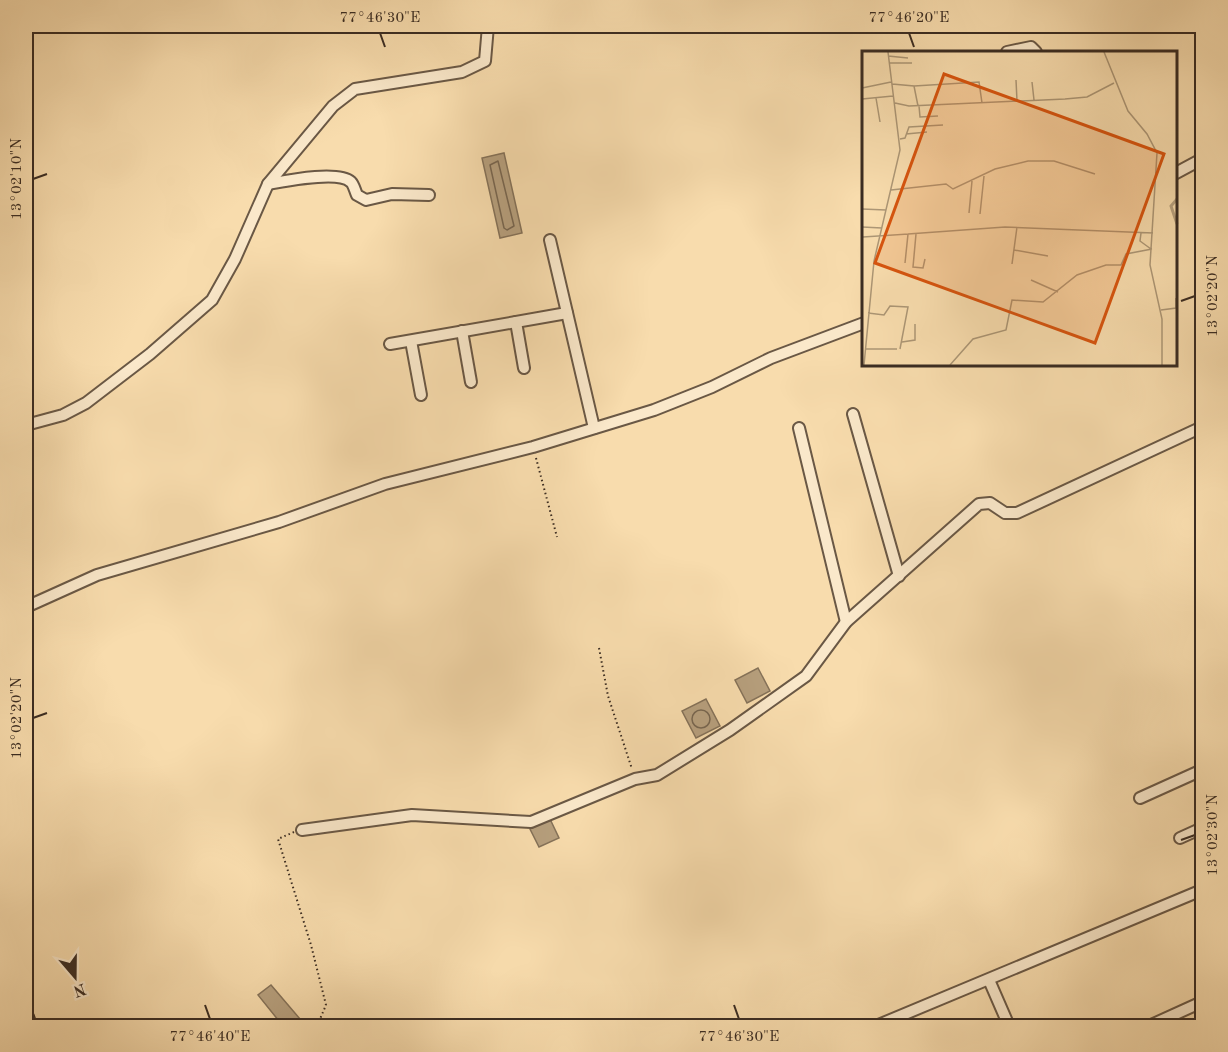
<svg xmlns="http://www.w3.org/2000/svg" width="1228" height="1052" font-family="'Old Standard TT',serif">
<rect width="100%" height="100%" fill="#f8dcad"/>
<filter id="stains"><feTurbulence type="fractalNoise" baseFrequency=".00333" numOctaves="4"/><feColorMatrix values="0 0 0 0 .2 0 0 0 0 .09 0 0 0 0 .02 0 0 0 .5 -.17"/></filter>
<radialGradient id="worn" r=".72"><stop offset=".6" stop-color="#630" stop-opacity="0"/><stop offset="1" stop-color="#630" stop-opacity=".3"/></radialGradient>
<g fill="#b7a07e" stroke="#857259" stroke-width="1.5">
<path d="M504 153 522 233 500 238 482 158Z"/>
<path d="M758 668 770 691 747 703 735 680Z"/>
<path d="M706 699 720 726 696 738 682 711Z"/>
<path d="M550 819 559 838 539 847 530 829Z"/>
<path d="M271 985 300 1019 291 1026H283L258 995Z"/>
</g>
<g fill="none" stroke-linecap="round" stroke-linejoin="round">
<g stroke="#786650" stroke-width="1.5">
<path d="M498 161 514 226 507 230 504 228 490 165Z"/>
<circle cx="701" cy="719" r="9"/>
</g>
<g stroke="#6a5845" stroke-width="14">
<g id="street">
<path d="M1007 52 1031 47 1036 52"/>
<path d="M1176 173 1202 159"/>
<path d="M268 184C285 181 338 170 351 182 354 185 355 191 357 195L366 200 392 194 429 195"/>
<path d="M550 240 594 428"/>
<path d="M516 322 524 368"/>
<path d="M462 331 471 382"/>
<path d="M411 341 421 395"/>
<path d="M390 344 567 313"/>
<path d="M853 414 899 576"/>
<path d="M26 425 63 415 86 403 150 354 212 300 235 259 268 184 333 106 355 89 462 72 485 61 488 26"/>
<path d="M799 428 846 622"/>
<path d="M26 607 97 575 279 522 385 484 533 447 654 410 712 387 771 358 864 323"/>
<path d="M1140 798 1202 770"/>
<path d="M302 830 412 815 531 822 635 779 657 775 730 730 806 676 846 622 979 504 990 503 1005 513H1017L1202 427"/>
<path d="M1180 838 1202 828"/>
<path d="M989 980 1009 1026"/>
<path d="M876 1026 1202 890"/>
<path d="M1149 1026 1202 1002"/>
</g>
</g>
<g stroke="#3a2c22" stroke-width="18">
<path id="secondary" d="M26 1017 29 1026"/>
</g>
<g stroke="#3a2c22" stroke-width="2" stroke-dasharray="1.5 3" stroke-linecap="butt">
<path d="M536 458 557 537"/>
<path d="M599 648 608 696 632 769"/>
<path d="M294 832 278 839 311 945 326 1005 317 1026"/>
</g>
<use href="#street" stroke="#fae8ca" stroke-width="10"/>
<use href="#secondary" stroke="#fae8ca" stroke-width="15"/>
</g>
<path fill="none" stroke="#3a2c22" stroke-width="2" d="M380 33 385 47M909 33 914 47M33 179 47 174M1181 301 1195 296M33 718 47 713M1181 840 1195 835M205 1005 210 1019M734 1005 739 1019"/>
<g transform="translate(862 51)">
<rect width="315" height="315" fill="#f8dcad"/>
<path fill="none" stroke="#b7a07e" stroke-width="3" d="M315 148 309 155 315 173"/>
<path fill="none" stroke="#ac9675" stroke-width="1.5" d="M242 1 266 60 285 83 295 102 288 214 300 268V314M26 5 46 7M27 12H50M154 29 155 50M170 31 172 49M30 33 52 35 56 55M52 35 117 31 120 52M0 37 29 31M14 47 18 71M0 48 31 45M33 52 47 55 203 48 225 46 252 32M57 55 58 66 76 65M44 83 65 81M38 88 43 87 47 76 81 74M29 139 84 133 91 138 133 118 166 110H192L233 123M0 158 24 159M107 162 110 130M118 163 122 125M0 176 20 177M279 182 278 190 289 198M46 183 143 176 291 182M54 183 51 216 61 217 63 208M1 186 46 183 43 212M152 199 186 205M150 213 155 176M169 229 196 241M299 259 314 257V247M6 262 22 264 28 255 46 256 38 298M40 291 53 289V273M3 298H35M2 314 12 210 38 99 26 1M88 314 111 288 144 279 150 249 181 251 215 224 244 214H259L264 203 290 198"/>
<path fill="#d7540e" fill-opacity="0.15" stroke="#d7540e" stroke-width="3" d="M82 23 302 103 233 292 13 212Z"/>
<rect width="315" height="315" fill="none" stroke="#3a2c22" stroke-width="3"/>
</g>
<rect width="1228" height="1052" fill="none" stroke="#f8dcad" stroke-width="66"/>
<g transform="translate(75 977) rotate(160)" stroke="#fae8ca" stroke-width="4.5" paint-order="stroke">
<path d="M0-4.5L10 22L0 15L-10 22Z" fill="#3a2c22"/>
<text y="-9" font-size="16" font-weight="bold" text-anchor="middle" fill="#3a2c22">N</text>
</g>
<rect x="33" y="33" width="1162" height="986" fill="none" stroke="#3a2c22" stroke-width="2"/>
<g font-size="15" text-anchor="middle" fill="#3a2c22">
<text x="380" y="22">77°46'30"E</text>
<text x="909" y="22">77°46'20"E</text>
<text transform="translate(16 179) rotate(-90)" y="5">13°02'10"N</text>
<text transform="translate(1212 296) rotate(-90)" y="5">13°02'20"N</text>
<text transform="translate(16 718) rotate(-90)" y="5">13°02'20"N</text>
<text transform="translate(1212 835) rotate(-90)" y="5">13°02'30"N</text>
<text x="210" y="1041">77°46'40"E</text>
<text x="739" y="1041">77°46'30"E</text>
</g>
<rect width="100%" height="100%" filter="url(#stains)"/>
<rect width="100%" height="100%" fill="url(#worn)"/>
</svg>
